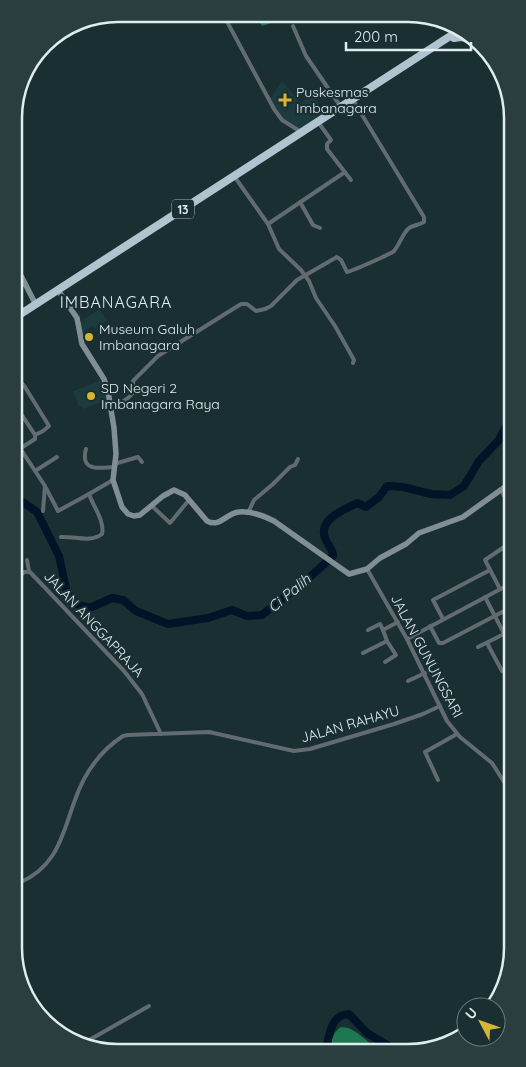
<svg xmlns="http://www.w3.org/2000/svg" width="526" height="1067" font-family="Quicksand,sans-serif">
<rect width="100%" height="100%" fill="#1a2f31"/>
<g fill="#1c3b3e">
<path d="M282 81 301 103 312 94 325 112 299 129 283 119 269 98 274 94Z"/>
<path d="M99 309 107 320 95 329 92 326 82 334 80 322Z"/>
<path d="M102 380 108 400 83 409 82 406 79 407 73 391Z"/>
</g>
<g fill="#1d7750">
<path d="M255 15H292L294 16 262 26Z"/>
<path d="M341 1027C355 1027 366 1041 377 1049H331C331 1040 333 1032 341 1027Z"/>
</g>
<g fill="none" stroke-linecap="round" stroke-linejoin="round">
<g stroke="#001428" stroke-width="8">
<path d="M17 498 37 512 59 556 67 593 78 605 87 607H92L112 598 123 600 136 611 168 624 208 618 232 610 247 616 262 615 311 576 333 556C333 548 327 545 325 538 318 519 344 510 357 503L366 507 379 497 387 486 403 487 431 494 450 495 464 486 479 461 499 440 509 420"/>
<path d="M326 1049C329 1036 331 1014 349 1014L367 1033 392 1048"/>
</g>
<g stroke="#626b6f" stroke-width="4">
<path d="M223 14 274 109 282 120 301 132"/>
<path d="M293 26 306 56 341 107"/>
<path d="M318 122 331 140 327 144V149L351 180"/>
<path d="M234 176 268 224 279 249 301 270 309 281 316 298 335 326 354 360 353 363"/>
<path d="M300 202 313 225 320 228"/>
<path d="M268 224 345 172"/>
<path d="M16 288 26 284"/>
<path d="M16 384 21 382 25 387 49 426 43 431 35 435V439L21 448"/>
<path d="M16 406 35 435"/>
<path d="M111 406C121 404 127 400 134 392L133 381 158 356 241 304H247L256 311 265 309 271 306 297 280 337 257 341 260 347 272C352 271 391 254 394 251 400 244 402 234 409 228 414 225 419 225 424 222V217L353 100"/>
<path d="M16 442 45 486 43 511"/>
<path d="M86 449C85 452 84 459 86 462 90 471 106 467 114 467"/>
<path d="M114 464 138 457 142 462"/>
<path d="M35 471 57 457"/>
<path d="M46 488 58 511 89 494"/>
<path d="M501 490 509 505"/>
<path d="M152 506 170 523 189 500"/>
<path d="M248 513 254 500 273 484 290 467 295 465 298 459"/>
<path d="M61 537C75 536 90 543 102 534 105 521 93 506 89 494L113 480"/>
<path d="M503 548 510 559"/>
<path d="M27 560 29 571"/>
<path d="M367 569 407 639 447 721 460 737 492 763 511 793"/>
<path d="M17 579 24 572H30L124 671 142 694 161 734"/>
<path d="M500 589 485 560 510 543"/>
<path d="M485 597 510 645"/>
<path d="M443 619 433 600 490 570"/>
<path d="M430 626 439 643H443L510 608"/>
<path d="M368 630 380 624 383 630"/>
<path d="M407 639 510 584"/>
<path d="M487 643 502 671 504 672 510 670"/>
<path d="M478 647 504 634"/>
<path d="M363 653 387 641 383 630 398 622"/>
<path d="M385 662 396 655 387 641"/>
<path d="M408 681 425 673"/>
<path d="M438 780 425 752 457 734"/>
<path d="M19 883C58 866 62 835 75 800 84 774 100 751 123 736L128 735 209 732 294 751 310 749 394 724 423 714 440 706"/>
<path d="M84 1043 149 1006"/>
</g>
<g stroke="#818f95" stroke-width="5.5">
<path d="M15 264 36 305"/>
<path d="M58 290 77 318 82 344 104 379 108 391 114 428 116 454 113 480 122 507 128 514 134 516 140 515 163 496 174 490 185 495 207 521C220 528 226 513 239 512 251 511 264 516 274 521L349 574 367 569 380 558 406 544 419 533 463 517 509 484"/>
</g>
<g stroke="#afc4ce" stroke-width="8">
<path d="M454 38 461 37 477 40"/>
<path d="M16 317 458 31"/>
</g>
</g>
<g fill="#d6b534" stroke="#1a2f31" stroke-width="2">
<path d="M282.5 92.5h5v5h5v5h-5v5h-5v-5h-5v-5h5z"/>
<circle cx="89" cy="337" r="5"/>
<circle cx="91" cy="396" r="5"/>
</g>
<g text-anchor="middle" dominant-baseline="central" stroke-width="4.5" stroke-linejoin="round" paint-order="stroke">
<rect fill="#1a2f31" stroke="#a5b4b5" stroke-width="1" x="172" y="199.5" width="22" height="19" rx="4"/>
<g font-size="12" font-weight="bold" fill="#e0edee">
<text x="183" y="209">13</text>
</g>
<g font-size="14" fill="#e0edee" stroke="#1a2f31" text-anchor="start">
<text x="296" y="92">Puskesmas<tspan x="296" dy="16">Imbanagara</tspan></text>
<text x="99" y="329">Museum Galuh<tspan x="99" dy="16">Imbanagara</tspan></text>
<text x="101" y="388">SD Negeri 2<tspan x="101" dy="16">Imbanagara Raya</tspan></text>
</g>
<g font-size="14" fill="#e0edee" stroke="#1a2f31">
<text transform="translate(94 624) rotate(47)">JALAN ANGGAPRAJA</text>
<text transform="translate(427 656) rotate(62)">JALAN GUNUNGSARI</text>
<text transform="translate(350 724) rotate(-16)">JALAN RAHAYU</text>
</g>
<g font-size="15" font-style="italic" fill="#d0e3f5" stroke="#1a2f31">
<text transform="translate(289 593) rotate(-40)">Ci Palih</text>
</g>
<g font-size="16" letter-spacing="1" fill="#e0edee" stroke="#1a2f31">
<text x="116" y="302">IMBANAGARA</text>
</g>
</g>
<path d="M0 0H526V1067H0ZM118 22H408A96 96 0 0 1 504 118V948A96 96 0 0 1 408 1044H118A96 96 0 0 1 22 948V118A96 96 0 0 1 118 22Z" fill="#2a3e40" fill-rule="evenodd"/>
<path fill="none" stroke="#e0edee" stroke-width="2.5" d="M118 22H408A96 96 0 0 1 504 118V948A96 96 0 0 1 408 1044H118A96 96 0 0 1 22 948V118A96 96 0 0 1 118 22Z"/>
<g transform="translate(481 1022) rotate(311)"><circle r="24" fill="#1a2f31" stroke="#697b7d"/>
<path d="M0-4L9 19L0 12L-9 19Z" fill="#d6b534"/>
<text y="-8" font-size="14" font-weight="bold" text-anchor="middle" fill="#e0edee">U</text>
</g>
<path d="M346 42v8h125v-8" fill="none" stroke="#e0edee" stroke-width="2.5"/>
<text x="354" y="42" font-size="15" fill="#e0edee" stroke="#1a2f31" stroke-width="4" paint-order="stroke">200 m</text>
</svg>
